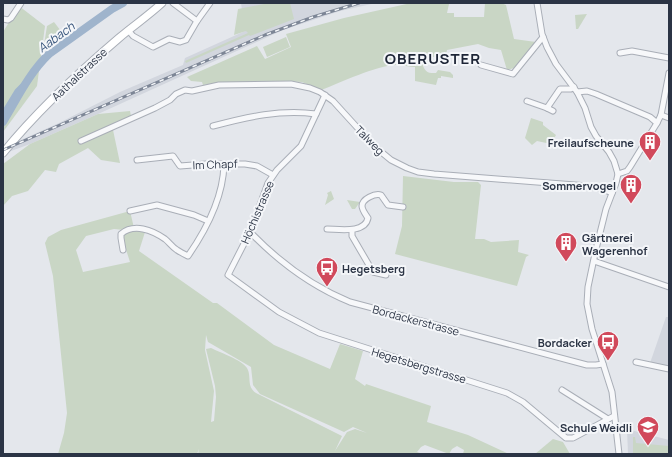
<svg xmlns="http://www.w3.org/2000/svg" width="672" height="457" font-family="Manrope,sans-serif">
<rect width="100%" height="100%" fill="#e4e7ec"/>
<g fill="#d2d6de">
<path d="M241 3H376L340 11 283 30 98 114 30 144 3 154V148L59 123 120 92 183 65 185 58 245 31Z"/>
<path d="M666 317H669V367L650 363Z"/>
<path d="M627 429 669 440V454H628Z"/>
</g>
<g fill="#c9d6c5" fill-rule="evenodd">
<path d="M269 3H290L294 19 250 36 249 35 186 63 185 61 248 33 246 31 234 35 238 9Z"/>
<path d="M411 3H459L449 4 447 13H454V17H484L485 3H501L506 5 514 39 536 42 514 68 507 70 501 50 489 48 478 44 447 50 446 55 449 57 446 60H439L434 57H429V60L423 66C426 73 429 73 436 73L438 70 450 72 453 75V78L441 76V78H438L436 85 415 81V67C409 67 403 65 396 65 374 66 343 82 321 90L302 82 284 81 214 83 203 85 202 82 191 81 187 77 257 46 265 59 291 47 286 34 344 18Z"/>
<path d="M19 6 45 26 37 86 3 132V32Z"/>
<path d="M587 14 578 29H576L575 15Z"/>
<path d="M54 22 64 35 44 45 47 26Z"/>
<path d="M286 37 290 47 267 57 263 47Z"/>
<path d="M130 111 132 121 113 130 120 163 101 160 88 148 59 164 56 172 45 170 28 191 12 196 3 206V164L30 144 98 114Z"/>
<path d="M531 118 543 122V125L556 135 551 144 537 141 532 145 525 138Z"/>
<path d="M403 176 454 182H478L481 185 475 239H484L491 242 519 240 518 252 529 255 526 257 517 286 395 254 402 226Z"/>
<path d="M331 191 334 199 325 205 328 195 327 193Z"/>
<path d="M347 200 360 202 355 209H352Z"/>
<path d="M130 211 134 228 146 229 139 251 213 303H217L274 345 330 369 340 344 363 351 355 379 365 386 366 384 431 406 427 422 468 435 509 454H463L464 450 457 446 452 449 449 454 425 445 421 447 417 452 423 454H198L199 449 197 454H58L64 433 67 413 53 276 45 243 48 237 61 230ZM114 229 124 230 121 234 130 262 83 272 76 250 86 236ZM206 335 208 342 251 367 253 385 260 394 344 432 353 427 367 433 355 429 347 432 335 451 342 436 256 393C246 386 252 377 247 368 242 360 219 352 211 348L206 349 215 386 216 397 214 421 211 422 214 391 205 350Z"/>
<path d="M633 437H635L636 443 669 446V454H633Z"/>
<path d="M553 439 563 442 570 454H535Z"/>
</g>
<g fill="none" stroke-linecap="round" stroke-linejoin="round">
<path stroke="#9fb4cc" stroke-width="5" d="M3 114 17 91 28 80"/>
<path stroke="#9fb4cc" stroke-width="8" d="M3 122C17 99 29 73 49 54L112 9 123 3"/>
<g stroke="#a9aeb7" stroke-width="7">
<g id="street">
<path d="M173 3 197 21"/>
<path d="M537 3 542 34 547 47 556 64 577 92 585 108 591 127 596 136 609 152 614 161 618 174 616 183 606 209 596 249 588 287 587 304 592 329 612 392 619 454"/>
<path d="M3 19 8 20 11 18 21 3"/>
<path d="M128 30 133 36 153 47 169 39 180 42 186 40 197 21 210 3"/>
<path d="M620 53 632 51 669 58"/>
<path d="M481 65 513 74 543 37"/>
<path d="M577 92 587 91 596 94 650 117 657 123"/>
<path d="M325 95 301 146 277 170 268 183 250 232 228 275 279 312 319 333 507 393 523 402 566 438H573L614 416"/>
<path d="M527 101 547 108 560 89H571L574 87"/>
<path d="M547 108 553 111"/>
<path d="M661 115 669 118"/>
<path d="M213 126C247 117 281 109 316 114"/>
<path d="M81 141 155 108 170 100 176 94 185 90 192 91 219 85 291 84 310 88 320 92 333 101 374 146 391 160 407 168 418 172 434 174 588 186 603 189 612 193"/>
<path d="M137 160 173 156 180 166 206 164H245L257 166 273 175"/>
<path d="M618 174 627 171 630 167 657 123 661 115 669 73"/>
<path d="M130 211 157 205 194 215 208 221"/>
<path d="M327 229C338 229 365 234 368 218 366 215 362 210 362 206 362 199 375 193 381 195L388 205 403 207"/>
<path d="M352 231V236L373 272 386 275"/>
<path d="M250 232C279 262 311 286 350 302L587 365H596L603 364"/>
<path d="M123 250 121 238V234C134 223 152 230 165 239 169 242 172 247 177 250 180 252 184 254 188 256 206 230 223 197 224 165"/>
<path d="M594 261 669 287"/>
<path d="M636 362 669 369"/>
<path d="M562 390 608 419"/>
</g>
</g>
<g stroke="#a9aeb7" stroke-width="9">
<path id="secondary" d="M3 153C37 111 78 73 119 38 133 26 148 16 162 3"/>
</g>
<use href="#street" stroke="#f7f8fa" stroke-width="5"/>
<use href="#secondary" stroke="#fff" stroke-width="7"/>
<g stroke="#7d8696" stroke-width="3">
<path id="rail" d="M3 150 265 35 313 17 359 3"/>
</g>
<use href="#rail" stroke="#f4f6f9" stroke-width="1.5" stroke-dasharray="4.5" stroke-linecap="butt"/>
</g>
<defs>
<g id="building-pin" transform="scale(1.15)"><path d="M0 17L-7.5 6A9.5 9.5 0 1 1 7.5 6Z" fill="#d1495b" stroke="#f4f6f9"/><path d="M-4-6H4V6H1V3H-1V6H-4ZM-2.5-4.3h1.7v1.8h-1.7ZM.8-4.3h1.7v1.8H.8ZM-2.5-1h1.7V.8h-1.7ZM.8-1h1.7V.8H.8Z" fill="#fff"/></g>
<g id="bus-pin" transform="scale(1.15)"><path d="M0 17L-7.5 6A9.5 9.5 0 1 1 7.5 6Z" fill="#d1495b" stroke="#f4f6f9"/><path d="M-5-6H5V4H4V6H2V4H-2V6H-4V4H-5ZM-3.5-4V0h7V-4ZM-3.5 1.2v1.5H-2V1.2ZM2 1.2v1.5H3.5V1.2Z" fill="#fff"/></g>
<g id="school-pin" transform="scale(1.15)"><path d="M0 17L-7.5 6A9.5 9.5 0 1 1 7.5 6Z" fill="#d1495b" stroke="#f4f6f9"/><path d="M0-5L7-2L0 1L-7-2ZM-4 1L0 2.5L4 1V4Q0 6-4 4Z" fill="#fff"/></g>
</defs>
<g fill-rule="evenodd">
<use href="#building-pin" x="650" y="142"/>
<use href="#building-pin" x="631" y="185"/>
<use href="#building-pin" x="566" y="243"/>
<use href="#bus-pin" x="327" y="268"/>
<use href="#bus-pin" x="608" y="342"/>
<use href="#school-pin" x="648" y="427"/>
</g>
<g text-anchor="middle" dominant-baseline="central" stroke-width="4" stroke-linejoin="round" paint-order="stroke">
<g font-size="11" fill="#2b3445" stroke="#f4f6f9">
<text transform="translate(79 74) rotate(-43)">Aathalstrasse</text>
<text transform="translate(370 140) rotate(45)">Talweg</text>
<text transform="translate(215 164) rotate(-2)">Im Chapf</text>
<text transform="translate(257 212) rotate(-67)">Höchistrasse</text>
<text transform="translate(416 320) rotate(15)">Bordackerstrasse</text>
<text transform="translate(419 365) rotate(17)">Hegetsbergstrasse</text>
</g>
<g font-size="11" font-weight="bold" fill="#2b3445" stroke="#f4f6f9" text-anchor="end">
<text x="634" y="142">Freilaufscheune</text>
<text x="616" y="185">Sommervogel</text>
<text x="582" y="237" text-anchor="start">Gärtnerei<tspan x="582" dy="13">Wagerenhof</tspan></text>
<text x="342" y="268" text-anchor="start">Hegetsberg</text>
<text x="592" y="342">Bordacker</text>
<text x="632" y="427">Schule Weidli</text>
</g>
<g font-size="12" font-style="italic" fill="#34527a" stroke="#f4f6f9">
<text transform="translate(56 37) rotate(-36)">Aabach</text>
</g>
<g font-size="15" font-weight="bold" letter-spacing="1" fill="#1d2536" stroke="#f4f6f9">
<text x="433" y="58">OBERUSTER</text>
</g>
</g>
<rect width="672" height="457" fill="none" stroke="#2b3445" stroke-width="8"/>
</svg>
